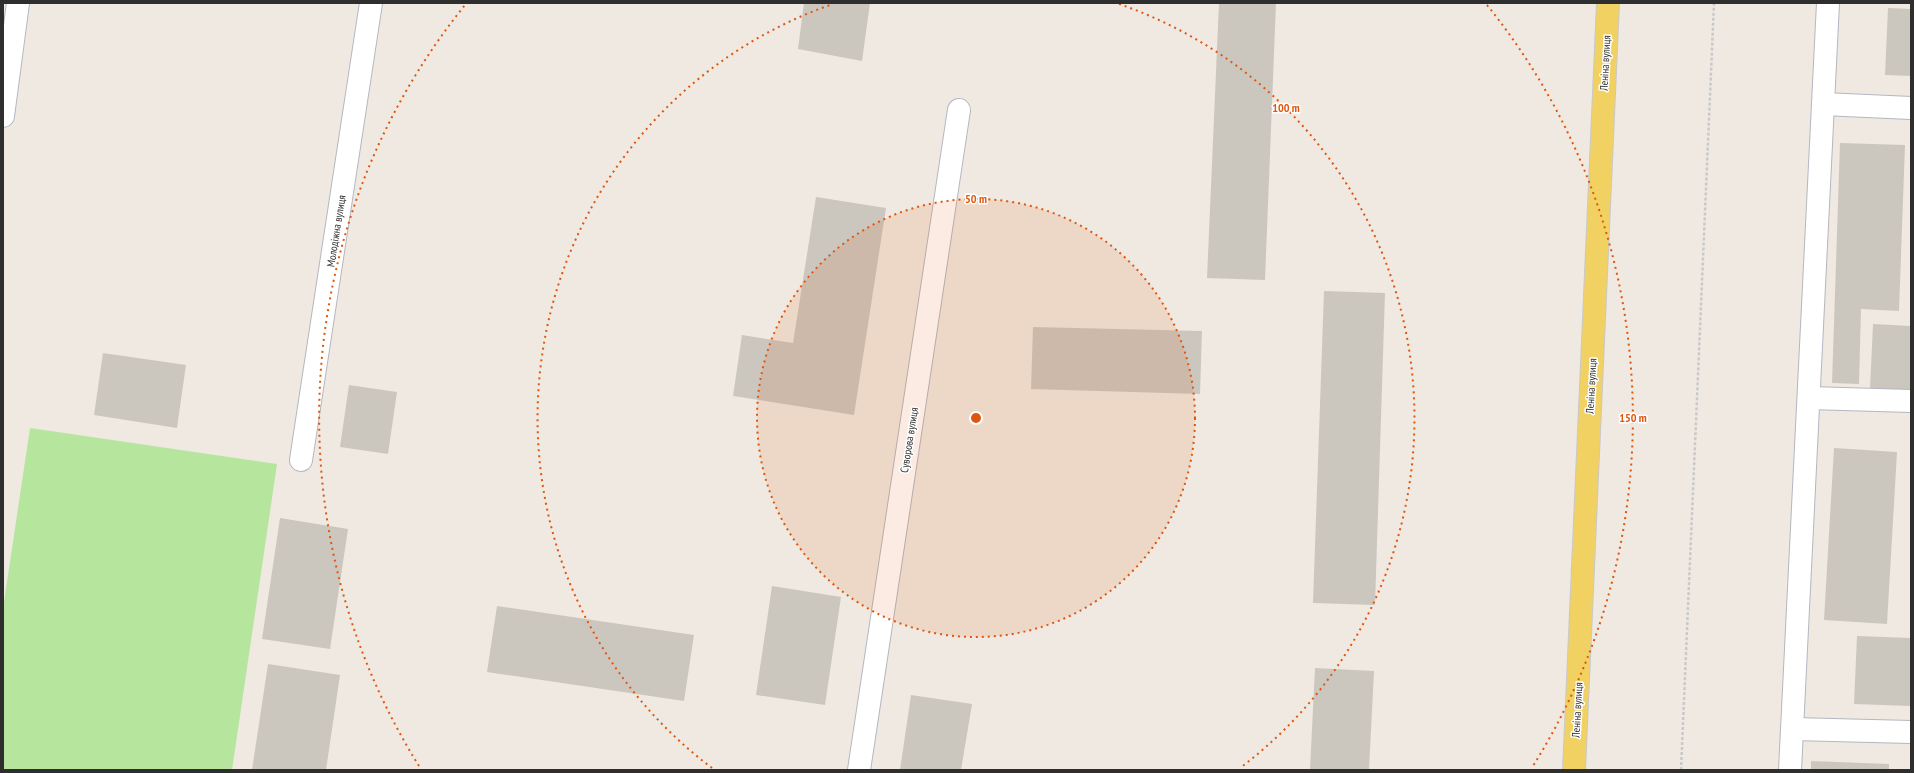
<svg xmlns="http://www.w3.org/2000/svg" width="1914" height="773" font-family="'PT Sans Narrow',sans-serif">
<rect width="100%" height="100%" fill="#efe9e1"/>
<path fill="#b6e59e" d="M30 428 277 464 232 770H3V609Z"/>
<g fill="#cbc7bf">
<path d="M804 3H870L862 61 798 49Z"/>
<path d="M1219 3H1276L1265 280 1207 278Z"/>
<path d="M1888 8 1911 9V76L1885 75Z"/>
<path d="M1840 143 1905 145 1899 311 1861 309 1859 384 1832 383Z"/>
<path d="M816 197 886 208 854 415 733 396 742 335 793 343Z"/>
<path d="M1324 291 1385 293 1375 605 1313 603Z"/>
<path d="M1873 324 1911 326V391L1870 389Z"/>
<path d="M1033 327 1202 331 1200 394 1031 389Z"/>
<path d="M103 353 186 365 177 428 94 415Z"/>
<path d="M349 385 397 392 388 454 340 447Z"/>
<path d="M1834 448 1897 452 1887 624 1824 620Z"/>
<path d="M280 518 348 529 330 649 262 639Z"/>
<path d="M772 586 841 597 825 705 756 695Z"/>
<path d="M497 606 694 635 684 701 487 672Z"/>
<path d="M1857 636 1911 638V706L1854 704Z"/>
<path d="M268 664 340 675 326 770H252Z"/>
<path d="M1315 668 1374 671 1369 770H1310Z"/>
<path d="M911 695 972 704 961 770H900Z"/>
<path d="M1811 761 1889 764V770H1811Z"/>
</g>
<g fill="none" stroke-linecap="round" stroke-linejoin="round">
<g stroke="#b4b7c1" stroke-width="24">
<g id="minor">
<path d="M1823 104 1911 108"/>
<path d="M3 116 18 3"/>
<path d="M1809 398 1911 401"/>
<path d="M301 460 371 3"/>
<path d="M1793 729 1911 732"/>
<path d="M859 770 959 110"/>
<path d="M1790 770 1828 3"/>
</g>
</g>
<g stroke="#c9c9c9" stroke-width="24">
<path id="major" d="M1574 770 1608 3"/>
</g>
<path stroke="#c9c9c9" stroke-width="2.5" stroke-dasharray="3 2" stroke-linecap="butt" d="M1681 770 1714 3"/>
<use href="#minor" stroke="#fff" stroke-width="22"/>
<use href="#major" stroke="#f2d163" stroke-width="22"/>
</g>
<circle cx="976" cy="418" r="219" fill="#df570e" fill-opacity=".12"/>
<g fill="none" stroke="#df570e" stroke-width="2" stroke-dasharray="2 4">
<circle cx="976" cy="418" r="219"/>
<path d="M712 768A438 438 0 0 1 833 4M1119 4A438 438 0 0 1 1240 768"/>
<path d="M419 766A657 657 0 0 1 465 5M1487 5A657 657 0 0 1 1533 766"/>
</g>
<g text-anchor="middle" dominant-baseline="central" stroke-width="3" stroke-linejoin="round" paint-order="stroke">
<g font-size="11" fill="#2e2e2e" stroke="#fff">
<text transform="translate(1605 63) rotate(-87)">Леніна вулиця</text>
<text transform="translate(336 231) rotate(-81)">Молодіжна вулиця</text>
<text transform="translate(1591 386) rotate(-87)">Леніна вулиця</text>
<text transform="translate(909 440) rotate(-81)">Суворова вулиця</text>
<text transform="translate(1577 710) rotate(-87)">Леніна вулиця</text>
</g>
</g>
<circle cx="976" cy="418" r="6" fill="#df570e" stroke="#fff" stroke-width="2"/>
<g font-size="12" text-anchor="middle" font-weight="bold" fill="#df570e" stroke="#fff" stroke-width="3" stroke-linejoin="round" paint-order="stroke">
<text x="1286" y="112">100 m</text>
<text x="976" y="203">50 m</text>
<text x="1633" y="422">150 m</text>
</g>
<rect width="1914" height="773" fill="none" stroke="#2e2e2e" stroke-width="8"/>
</svg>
